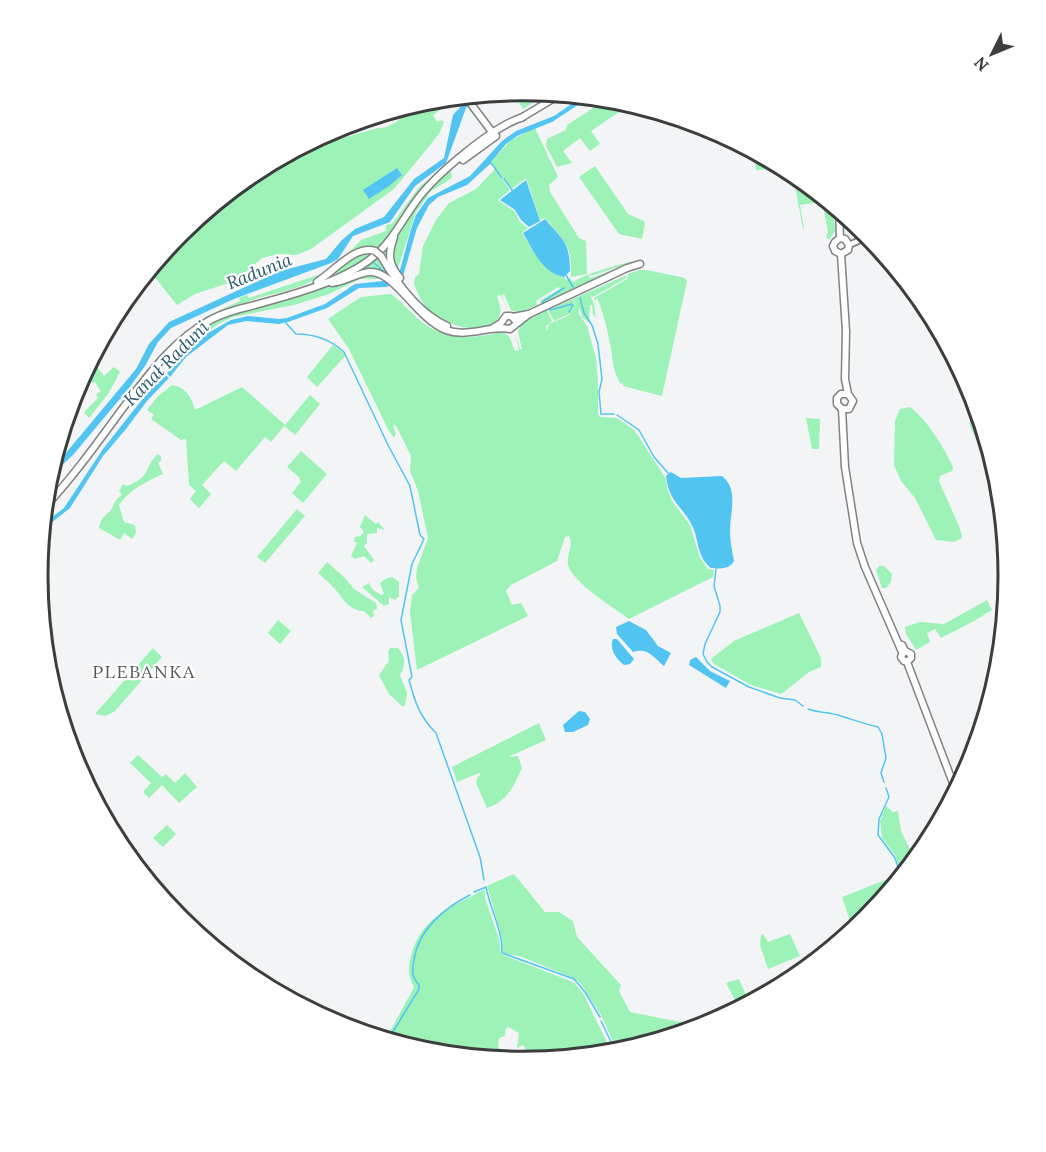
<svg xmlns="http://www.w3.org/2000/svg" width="1046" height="1152" font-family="Lora,serif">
<rect width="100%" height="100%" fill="#f3f4f6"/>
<g fill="#9cf2b7">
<path d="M523 91 549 93 523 109 513 92Z"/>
<path d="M435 99 441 109 433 115 437 122 442 120 444 122 439 134 394 189 311 249 296 255 279 254 262 258 235 281 195 294 177 305 149 270 180 232 219 201 332 141 378 128C399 129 410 102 435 99Z"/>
<path d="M605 99 631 104 591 131 600 144 590 151 580 138 563 151 572 163 557 167 546 146 547 139 566 130 567 125 598 105Z"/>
<path d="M535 128 558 177 549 185 550 192 579 238 586 241 587 274 571 277C572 244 565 242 545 218L540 220 526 178 512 189 491 162 511 140Z"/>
<path d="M330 131C308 156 267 171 237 185L254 172Z"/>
<path d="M754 152 777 164V168L756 170Z"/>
<path d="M448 166 372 256 347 272 327 278 354 256 365 250 367 255 376 249C358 242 347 257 334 269L329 268C310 290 273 292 247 302 227 309 210 320 192 331L191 328 205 317 240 301 239 298 247 295 249 298 321 274 341 261 361 240 386 231V225L392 224 420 186Z"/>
<path d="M595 166 628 214 644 221 645 223 642 239 619 234 579 177Z"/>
<path d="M495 169 510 190 498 200 515 212 519 221 528 228 522 233C533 250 543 273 564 277L566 280 570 278 573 282C589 272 621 264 638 260L594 275H589V277L591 278 618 268 540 304 541 300 560 289 558 287 536 301 537 305 519 313 511 310 504 294 502 295 507 309 501 295 497 296C498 302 502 308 500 314 493 341 445 325 430 312 422 304 418 294 414 284L415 277 419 274 423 246 436 220 449 203 476 189Z"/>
<path d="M451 171 452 178 431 191 416 212 398 268 391 276 384 279H360L329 294 294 305 233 317 220 323 197 339 194 333 219 318 246 308 323 286 346 282 367 274H378L377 278 381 276 385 278 388 276C368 263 352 280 333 281L369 265 391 241 388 256 393 271 396 269 397 266 394 267C392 261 390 255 392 248 397 227 432 182 451 171Z"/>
<path d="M801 179 832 205 835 231 829 240 826 237 828 232 822 200 820 202 800 205 804 228 803 229 794 181Z"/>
<path d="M639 270H647L685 278 687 281 662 396 623 386V383L621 384C613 373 613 361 611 349 608 332 604 314 597 298L595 300 598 318 594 298 627 279 628 274Z"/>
<path d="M627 275 626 278 595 296 592 297 589 292 594 304 596 318 593 314 592 305H590L589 323 582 317 580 309H579V314L587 326 596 358 598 381V414L600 417 617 418 633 429 639 437 666 479 667 488 672 501 690 525 700 558 708 569 714 570 713 577 629 619C614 608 572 582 568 565 566 555 574 545 569 536L565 537 557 561 511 585 506 591 512 605 521 603 528 616 417 670 410 613 412 595 419 588 416 578 417 568 428 538 418 491 410 471 411 456 396 426 393 425 396 434 394 438 388 429 349 349 328 319 361 297 391 294C402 302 411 313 422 322 446 341 473 339 502 332L509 336 515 351 519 350 515 334 520 349H522L518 332 522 323 547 310 552 321 546 326 547 331 549 324C560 319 582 314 573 299L575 306 573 312 554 321 548 310Z"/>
<path d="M333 345 346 355 317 387 307 377Z"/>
<path d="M91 359 104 376 114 367 120 372 108 394 89 418 84 412 98 398 96 395 101 391 95 382 92 383 84 372Z"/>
<path d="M172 385C186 387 192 398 195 410L242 387 285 425 310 395 320 404 295 435 284 426 271 442 265 437 236 471 224 461 202 485 211 494 199 508 190 499 196 491 189 485 186 439 181 440 151 419 154 415 147 410 157 397Z"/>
<path d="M910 407C928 421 943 446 953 467L952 471 940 476 939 481C943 492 963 531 962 538L954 542 936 540 915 498 901 481 894 465 895 421 900 409Z"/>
<path d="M979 414 996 470 977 441 969 423 972 418Z"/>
<path d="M806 418 820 419 819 449H812Z"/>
<path d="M301 451 327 474 303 503 292 493 301 482 299 477 287 467Z"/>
<path d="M158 454 161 456V461L158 462 163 474C147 481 130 489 119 505L124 522 135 525 136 533 132 539 124 533 120 540 99 528C101 518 104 517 110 511 115 505 114 499 122 495L119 491 123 484 127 486C153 476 143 467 158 454Z"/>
<path d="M297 509 305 516 265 563 257 557Z"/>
<path d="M365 515 376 524 378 522 385 530 377 528V533L367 534V543L364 546 374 560 371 563 364 556 355 559 351 556 357 543 354 541 355 537 360 536 364 532 360 527Z"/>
<path d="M327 562 346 579 354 589 376 603 377 609 373 611 374 616 371 618 364 611C347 610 344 598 333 587 329 582 323 578 318 573Z"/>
<path d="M879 566H884L892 574 891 582 886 588H882L876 570Z"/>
<path d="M392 577 399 582V596L395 600 389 597V604L384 606 362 587 369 583 372 589 381 595 384 594 380 583 387 578Z"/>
<path d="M987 600 992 610 974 621 941 638 935 629 927 633 930 642 916 650 906 634 905 627 920 622 944 624Z"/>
<path d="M799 613 821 658V667L809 672 784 692 781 694 751 685 714 664 711 659 734 641Z"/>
<path d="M278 620 291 631 280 644 268 633Z"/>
<path d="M153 648 162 657 115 711 106 716 95 714Z"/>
<path d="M390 648H398C406 657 406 666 400 675L407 693 405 706H402L389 694 379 675 389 661 388 652Z"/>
<path d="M539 723 546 740 508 757 518 756 522 768C514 786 507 802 487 808L476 783 477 778 480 775 479 773 457 782 452 767Z"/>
<path d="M138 755 162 777 166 774 175 783 185 773 197 787 179 803 162 785 149 798 143 792 151 783 130 763Z"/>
<path d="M886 806 893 812 898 811 901 831 915 860 902 875 895 855 882 838 880 821Z"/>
<path d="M167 825 176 834 163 847 153 838Z"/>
<path d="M514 874 545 912H559L573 921 577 937 621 985 619 991 630 1012 685 1023 697 1028 618 1052 617 1048 621 1045 617 1044 615 1046 601 1015 581 984 573 978 522 957 503 953 501 934 487 886Z"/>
<path d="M898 875 899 880 866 920 853 930 842 897Z"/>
<path d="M485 889V898L499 939 501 954 573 982 583 993 612 1053 521 1061 522 1058 518 1052 521 1050 524 1053 525 1047 523 1045 517 1048 519 1033 508 1027 505 1030V1036L499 1038 498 1047 504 1055 501 1059 428 1052 386 1039 414 987C408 975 408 969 411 956 421 916 453 907 485 889Z"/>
<path d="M763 934 768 942 790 934 800 956 768 969 760 945 761 935Z"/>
<path d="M739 979 746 995 752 1002 739 1008 726 983Z"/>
</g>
<g fill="#52c4f1">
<path d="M477 95 473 102 466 108 446 163 415 186 390 222 353 236 338 259 331 263 234 299 171 328 158 342 145 366 129 388 73 455 59 468 46 485 50 472 136 369 149 344 169 322 280 271 326 259 342 240 355 229 384 217 414 179 444 158 453 115 471 96Z"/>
<path d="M583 96 590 97 552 122 517 136 506 144 491 162 493 165 490 164 467 185 438 197 429 205 417 228 403 276 395 284 386 287 359 288 327 308 288 322 279 324 246 321 228 325 186 357 170 377 167 373 183 354 208 333 231 320 248 316 279 319 287 318 325 304 355 284 393 280 399 274 411 229 416 215 428 198 470 176 502 141 516 131 554 116Z"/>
<path d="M397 168 402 175 389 186 369 199 363 190Z"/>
<path d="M526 180 540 221 529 227 521 220 515 210 500 200Z"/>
<path d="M545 219C563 240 570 242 570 271L564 277C542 273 533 250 523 233Z"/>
<path d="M166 375 169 378 147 401 126 429 103 456 70 508 42 530 43 524 64 508 103 449 148 392Z"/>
<path d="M671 472 681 478 722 476C739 489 730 513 730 531 730 541 732 551 734 561 730 569 720 569 711 568 698 558 699 544 694 530 685 507 669 504 666 476Z"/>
<path d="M629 621 646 630 658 646 671 653 664 666C653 657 648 647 633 652L617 634 616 627Z"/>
<path d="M613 639H617L634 659 630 664 624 665C616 659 609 649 613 639Z"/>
<path d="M696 657 710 671 730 681 726 688 689 665 690 660Z"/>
<path d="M579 711 585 712 590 719 588 725 573 732H565L563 725Z"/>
</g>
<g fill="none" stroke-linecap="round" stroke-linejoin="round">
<g stroke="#52c4f1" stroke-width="1.5">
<path d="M492 164 502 178"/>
<path d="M504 179 512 190"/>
<path d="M374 263 387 274"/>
<path d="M368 266 379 256"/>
<path d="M566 275 573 287"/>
<path d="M580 298 584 313 592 325 598 344 602 379 599 392 601 414H614"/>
<path d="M542 302 564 288"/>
<path d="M550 310 572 304"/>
<path d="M569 312 573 305"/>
<path d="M286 323 296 334C315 334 330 339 344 352L388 445 410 486 420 535 424 539 412 564 401 620 412 677 409 680C415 702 419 716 436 733L480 857 484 880"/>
<path d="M617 415 639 430 654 457 669 474"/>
<path d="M716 569 714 586 720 606V612L705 644 703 654 707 662 712 667 749 687 780 698 795 700 803 706"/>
<path d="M808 709C819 713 830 712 841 716 854 720 865 724 878 727L882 734 886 758 881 773 884 782"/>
<path d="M886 788 889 797 879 819 878 835 895 858 901 876"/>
<path d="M474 892 486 887C490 909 503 931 502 953L574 979 585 992 600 1017"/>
<path d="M601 1021 616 1052"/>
<path d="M388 1040 419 989V985C411 976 412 971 414 960 418 930 444 908 470 895"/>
</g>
<g stroke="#818283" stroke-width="8">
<path id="minor" d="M849 245 869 236"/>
</g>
<g stroke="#818283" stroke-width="9">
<g id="major">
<path d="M465 96 495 136"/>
<path d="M521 118 561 94"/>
<path d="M463 160 496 136"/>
<path d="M839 210 840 238"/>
<path d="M394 237C388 254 388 264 400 278"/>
<path d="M840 238 845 239 849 245 848 250 841 254"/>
<path d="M840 238 835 242 833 246 835 251 841 254"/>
<path d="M841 254 846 331 845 379 848 394 853 401 849 409H842L837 404V398L841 394H848"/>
<path d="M381 256C396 282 418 313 447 326"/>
<path d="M317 282C333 272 356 244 375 251"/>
<path d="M332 283C345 282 358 272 371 272 395 272 417 319 446 330 468 338 490 325 510 329L529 314"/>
<path d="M513 317 529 314 627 268 640 264"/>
<path d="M493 328 501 323 506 316H511L515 320"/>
<path d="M842 409 845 467 857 543 865 567 902 652"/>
<path d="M44 508C73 477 98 442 123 408 149 374 173 340 212 319 224 313 238 309 251 306 288 296 343 282 373 257 392 242 402 220 417 200 436 174 492 127 523 117"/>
<path d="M902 645 905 651 911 654V658L908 661H904L901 657 904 651"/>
<path d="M907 662 956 791"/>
</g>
</g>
<use href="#minor" stroke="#fff" stroke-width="4.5"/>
<use href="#major" stroke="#fff" stroke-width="6"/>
<g stroke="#818283" stroke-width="9" stroke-linecap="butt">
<path id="major-bridge" d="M375 251 381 256"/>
</g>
<use href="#major-bridge" stroke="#fff" stroke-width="6"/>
</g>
<g text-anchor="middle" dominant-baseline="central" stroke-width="4.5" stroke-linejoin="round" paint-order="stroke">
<g font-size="18" font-style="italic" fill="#2a596c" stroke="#fff">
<text transform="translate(259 271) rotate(-22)">Radunia</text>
<text transform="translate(166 363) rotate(-45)">Kanał Raduni</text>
</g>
<g font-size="18" letter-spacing="1.5" fill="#575759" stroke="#fff">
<text x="144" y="671">PLEBANKA</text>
</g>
</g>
<path d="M0 0H1046V1152H0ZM48 576a475 475 0 1 1 950 0a475 475 0 1 1-950 0Z" fill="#fff" fill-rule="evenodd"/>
<path fill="none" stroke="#3c3d3d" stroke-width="3" d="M48 576a475 475 0 1 1 950 0a475 475 0 1 1-950 0Z"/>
<g transform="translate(992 54) rotate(227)" stroke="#ffffff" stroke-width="4.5" paint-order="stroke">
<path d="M0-4.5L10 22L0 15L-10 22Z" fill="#3c3d3d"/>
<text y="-9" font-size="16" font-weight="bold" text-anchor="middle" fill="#3c3d3d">N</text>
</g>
</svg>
